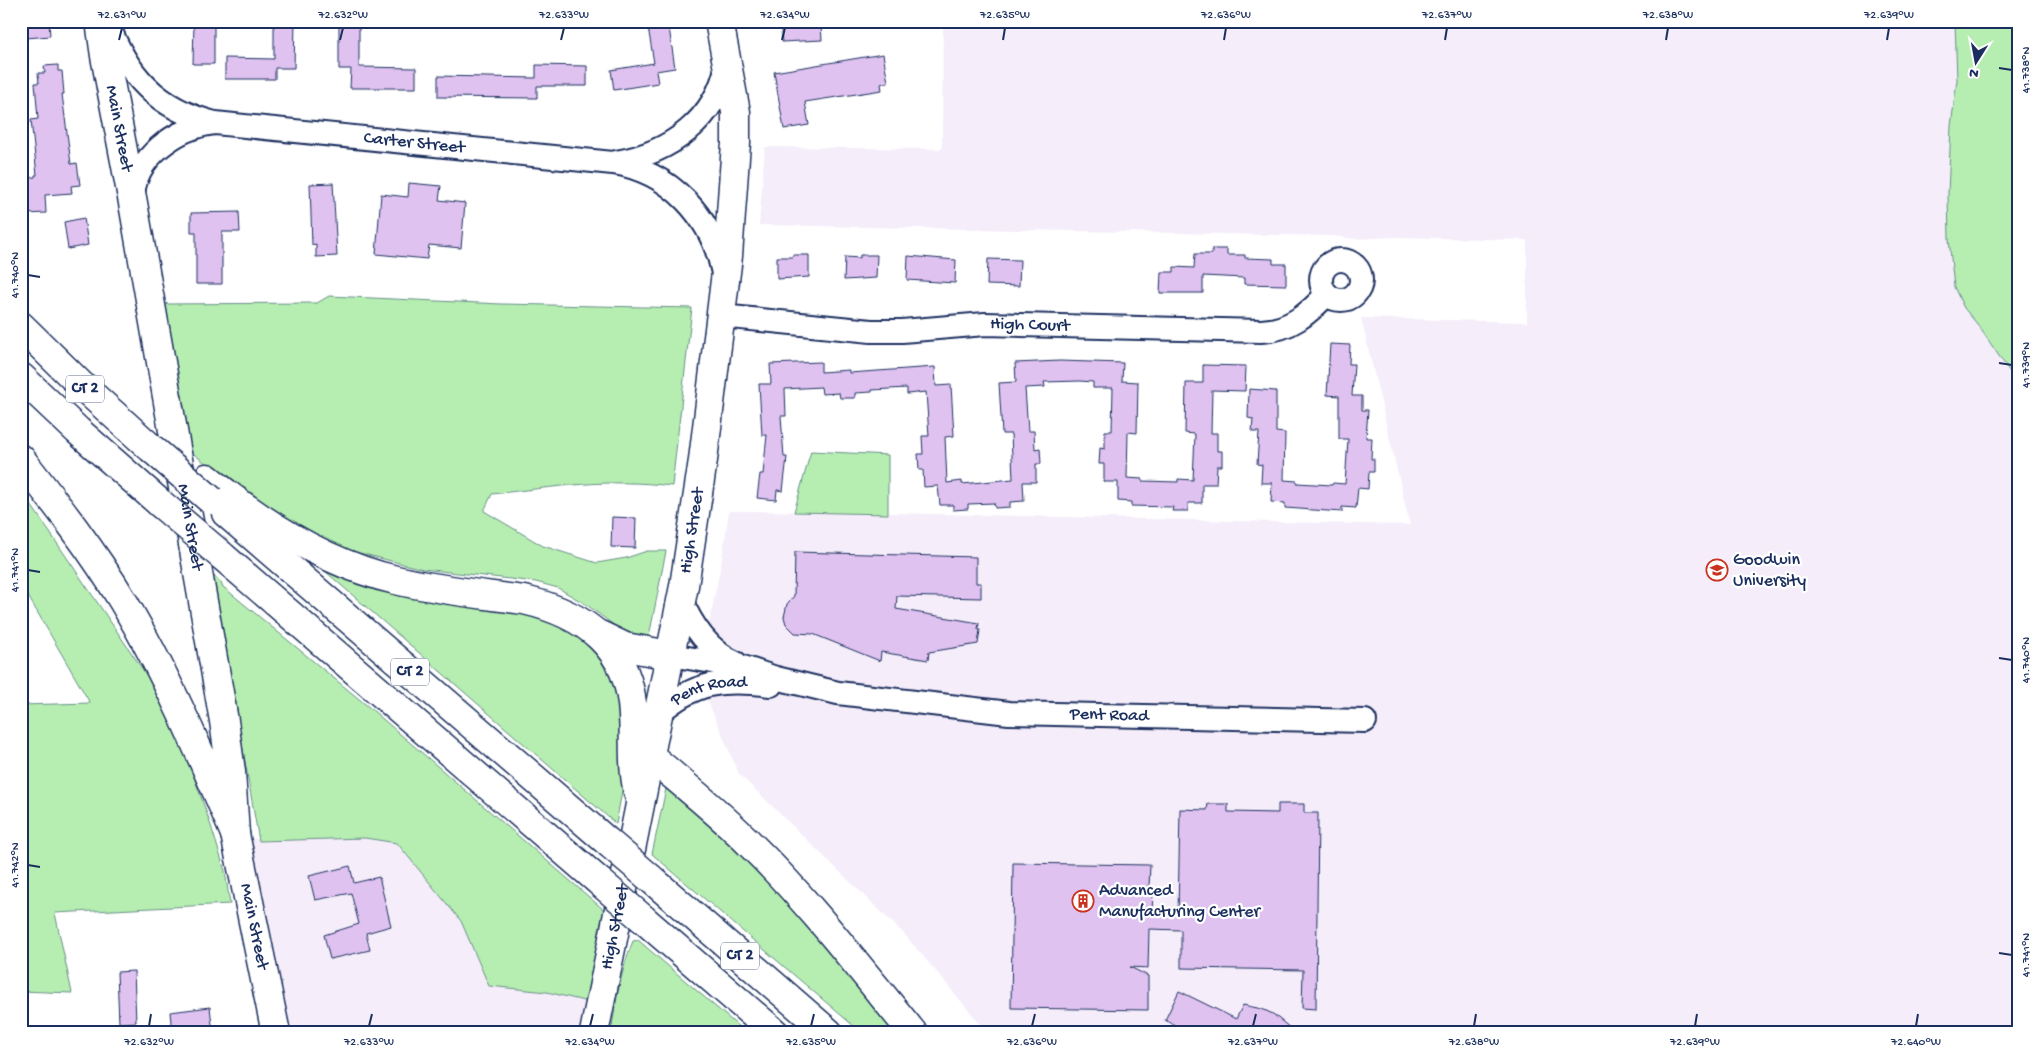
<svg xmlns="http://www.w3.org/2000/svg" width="2039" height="1054" font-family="'Gochi Hand',sans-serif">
<rect width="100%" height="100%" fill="#fff"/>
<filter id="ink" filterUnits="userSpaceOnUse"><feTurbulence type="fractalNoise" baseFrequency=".02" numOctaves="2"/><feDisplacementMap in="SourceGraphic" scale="10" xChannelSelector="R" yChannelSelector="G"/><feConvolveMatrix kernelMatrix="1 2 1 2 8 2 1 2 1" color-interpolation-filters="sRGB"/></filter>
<g filter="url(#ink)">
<g fill="#f5edfa">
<path d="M943 21H1955L1957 80 1951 126 1948 194 1949 239 1964 308 1978 325 2018 384V1033H988L906 936 739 774 698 678 722 559 729 511 847 512 1410 525 1361 318 1527 322V240L1395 237 1355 239 1333 236 759 225 765 147 942 149Z"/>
<path d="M365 838 397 843 461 921 489 986 547 992 588 1002 583 1033H286L248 839Z"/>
</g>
<g fill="#b6eeb1" stroke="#688e88">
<path d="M1955 21H2018V384L1978 325 1964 308 1954 287 1949 239 1948 194 1951 126 1957 80Z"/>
<path d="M329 296 501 304 692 308 672 486C609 478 554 487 492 494L484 511 543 546 597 563 626 558 647 551H666L648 642 637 638 615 626 587 605 558 588 536 582 423 569 332 546 268 512 190 451 165 304 317 303Z"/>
<path d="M811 451 888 455V514L794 512Z"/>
<path d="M21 490 156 689 191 768 211 826 225 871 230 904 55 913 72 993 21 991V705L90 703 21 584Z"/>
<path d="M311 559 526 613 555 622 580 636 595 651 614 683 623 711 624 780 616 824Z"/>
<path d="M212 574 221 582 222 586 370 708 604 910 588 1002 547 992 489 986 461 921 397 843 365 838 259 841Z"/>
<path d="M667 784 768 868 902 1033H862L652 854Z"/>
<path d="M638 940 746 1033H611C616 1001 621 970 633 941Z"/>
</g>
<g fill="#dfc2f0" stroke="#1b2f5e">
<path d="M23 21H49L50 36 26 38Z"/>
<path d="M194 21H214V64H193Z"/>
<path d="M274 21H295L294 68H275V79H225V58L274 59Z"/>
<path d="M339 21H359V67L416 68V88H350L351 69H339Z"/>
<path d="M647 21H668L675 68 656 71 658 83 614 90 611 70 654 63Z"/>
<path d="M780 21H811V26L821 25 822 40 782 42Z"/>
<path d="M883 54 888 82 881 84 882 90 805 102 809 125 784 129 774 72Z"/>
<path d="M58 65V71H62L64 94H62L71 164 77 163 80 185 71 186 72 193 45 195 46 213 26 214 24 190H29L28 178 35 177V175H37L31 120 38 119 35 83H39L38 73H45L44 66Z"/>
<path d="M536 65 587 66V86H537V98L438 97V76L536 78Z"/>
<path d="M333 183 337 256 316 257V244L312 245 310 184Z"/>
<path d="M409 183 441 186 439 200 465 203 461 248 429 245 427 259 376 254 381 194 408 197Z"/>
<path d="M239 212 240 232H222V284H196V232H191V213Z"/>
<path d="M84 218 88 245 68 249 64 222Z"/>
<path d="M1212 249H1227V255H1245V258L1273 259V264H1286V285L1244 284V278L1203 276V293H1160L1161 272H1174V267L1194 268 1195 254H1212Z"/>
<path d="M793 255H809V277L777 279V257H793Z"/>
<path d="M860 255H877L876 278 844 280 845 257 860 258Z"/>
<path d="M908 256 956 260 955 283 907 280Z"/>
<path d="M988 259 1020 260 1019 286 987 285Z"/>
<path d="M1330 344 1350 345 1349 364H1354L1352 396H1362V410H1368L1366 438H1372L1371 459H1374V472H1369L1368 489 1358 488 1356 508 1342 507V512L1285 508V503L1271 502 1272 483H1261L1262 465 1257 464 1259 432H1252L1253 419 1248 418 1249 389 1276 391V432L1285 433 1284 480 1297 481V483L1332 485 1333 483 1345 484 1348 439H1339V396L1327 395Z"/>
<path d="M1060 361 1123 363 1122 381 1138 382 1137 433 1128 432 1127 478 1142 479V481L1178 482V479L1193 480 1195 434 1185 433 1186 383H1203V365L1246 366 1245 391 1212 390 1211 433H1217V451H1222V466H1217L1216 484H1202V503H1188V511H1172L1173 507 1131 506V502L1118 501V482H1104V464H1099L1100 448 1105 449V431H1112L1113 388H1093V382L1080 381 1044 382 1045 387 1025 388 1028 431H1034L1035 449 1040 448 1041 464H1036V482H1023L1024 501 1010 502V507L995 508 994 503 968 504V509L953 510V505H940L938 486 924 487 923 470H919L918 454H923L922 436H929L926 392 907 394V388L872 390V392L855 393V398H840L839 393 822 394 821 387 785 389 786 416H781L784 457H787L783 491 777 490 776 500 757 498 760 474H763L767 435H762L759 384H771L770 364 821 362V372L849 370V373L935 367 936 386 951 385 954 436 945 437 947 483 962 481V484L1013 479 1011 434H1002L999 383 1016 382 1015 363Z"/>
<path d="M612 517 636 518 635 548 611 547Z"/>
<path d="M795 552 976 557V583H981V598L897 596 896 609 979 623 978 629 980 630 978 644 929 652 928 660 881 652 880 661 813 634 795 633 786 624 784 617 787 604 794 596Z"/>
<path d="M1208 804H1228V812L1278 813V804H1304V813H1318L1316 1009 1302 1008 1303 970 1181 968V930L1149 929 1148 968 1130 967 1148 976V1010L1011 1008 1013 863 1150 865 1149 888H1153L1152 915H1178L1180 809 1207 810Z"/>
<path d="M350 866 354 883 379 877 391 926 366 933 370 950 330 959 324 935 359 924 351 893 315 900 309 876Z"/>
<path d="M134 971 136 1022 119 1023 117 972Z"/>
<path d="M1179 991 1236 1019 1243 1005 1262 1009 1273 1014 1296 1033H1172L1175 1025 1165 1020Z"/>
<path d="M210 1007 213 1033H172L170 1012Z"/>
</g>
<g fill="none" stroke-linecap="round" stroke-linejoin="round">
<g stroke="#1b2f5e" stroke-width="26">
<g id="minor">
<path id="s1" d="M107 21C127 76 158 109 215 123L613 163C671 172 712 217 723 273"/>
<path d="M616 162C670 153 716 120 727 64"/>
<path d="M133 199C133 158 177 127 215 123"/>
<circle cx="1341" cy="280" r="20"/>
<path id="s2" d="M721 316 871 331H902L985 324 1261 331C1290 330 1308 314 1327 294"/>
<path d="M681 599C691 625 710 652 736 663"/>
<path id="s3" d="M670 655 743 667 776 678 838 693 1009 713 1365 721"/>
<path id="s4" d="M658 714C695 681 723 679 771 685"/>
</g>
</g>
<g stroke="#1b2f5e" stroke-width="31">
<g id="major">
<path id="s5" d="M100 21 105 56 133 203 224 721 231 772 235 834 276 1033"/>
<path id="s6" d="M594 1033 684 586 703 460 728 256 736 143V112L719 21"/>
</g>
</g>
<g stroke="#1b2f5e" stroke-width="31">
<g id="highway">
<path d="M21 326 81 385 151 448"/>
<path d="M21 377 78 431 161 504"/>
<path d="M21 459C57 505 93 551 123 601 167 675 201 755 235 834"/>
<path d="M207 478C262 523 326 564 396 580 438 590 481 594 524 600 585 614 630 647 633 715 635 743 631 771 640 799"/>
<path d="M226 513 609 843"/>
<path d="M221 555 601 883"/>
<path d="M600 635 625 647 670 655"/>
<path d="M649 755C684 785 720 813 752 846 810 903 861 970 913 1033"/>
<path d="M650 878 829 1033"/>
<path d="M642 918 775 1033"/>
</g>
</g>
<use href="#minor" stroke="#fff" stroke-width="22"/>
<use href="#major" stroke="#fff" stroke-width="28"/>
<use href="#highway" stroke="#fff" stroke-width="28"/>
<g stroke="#1b2f5e" stroke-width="31" stroke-linecap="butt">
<g id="highway-bridge">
<path d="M151 448 211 500"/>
<path d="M161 504 221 555"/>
<path d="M609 843 650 878"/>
<path d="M601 883 642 918"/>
</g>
</g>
<use href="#highway-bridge" stroke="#fff" stroke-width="28"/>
</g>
</g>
<path fill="none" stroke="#1b2f5e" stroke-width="2" d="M119 40 122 28M340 40 343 28M561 40 564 28M782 40 785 28M1003 40 1005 28M1224 40 1226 28M1445 40 1447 28M1666 40 1668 28M1887 40 1889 28M1999 68 2012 70M28 275 40 277M1999 363 2012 365M28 570 40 572M1999 658 2012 660M28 865 40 867M1999 953 2012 955M149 1026 151 1014M369 1026 372 1014M590 1026 593 1014M811 1026 814 1014M1032 1026 1035 1014M1253 1026 1256 1014M1474 1026 1476 1014M1695 1026 1697 1014M1916 1026 1918 1014"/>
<defs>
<g id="university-ring" transform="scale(1.125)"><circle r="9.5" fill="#fff" stroke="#c8321e" stroke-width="1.5"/><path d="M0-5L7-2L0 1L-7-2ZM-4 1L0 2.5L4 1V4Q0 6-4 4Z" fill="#c8321e"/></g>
<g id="building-ring" transform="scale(1.125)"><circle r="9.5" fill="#fff" stroke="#c8321e" stroke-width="1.5"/><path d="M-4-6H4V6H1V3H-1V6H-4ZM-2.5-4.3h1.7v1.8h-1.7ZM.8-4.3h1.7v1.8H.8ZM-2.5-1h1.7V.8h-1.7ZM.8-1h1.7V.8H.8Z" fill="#c8321e"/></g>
</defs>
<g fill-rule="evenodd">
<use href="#university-ring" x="1717" y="570"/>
<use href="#building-ring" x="1083" y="901"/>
</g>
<g text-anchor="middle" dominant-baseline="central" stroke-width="4.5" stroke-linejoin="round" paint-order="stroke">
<g fill="#fff" stroke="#5f6d8e" stroke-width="1">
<rect x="66" y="375.5" width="38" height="27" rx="4"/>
<rect x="391" y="658.5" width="38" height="27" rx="4"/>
<rect x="721" y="942.5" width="38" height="27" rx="4"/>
</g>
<g font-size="16" font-weight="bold" fill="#1b2f5e">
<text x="85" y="389">CT 2</text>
<text x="410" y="672">CT 2</text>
<text x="740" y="956">CT 2</text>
</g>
<g font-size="18" fill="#1b2f5e" stroke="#fff">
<text stroke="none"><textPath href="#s5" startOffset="109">Main Street</textPath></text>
<text stroke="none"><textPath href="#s1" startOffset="356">Carter Street</textPath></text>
<text stroke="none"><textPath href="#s2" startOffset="310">High Court</textPath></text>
<text stroke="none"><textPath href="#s5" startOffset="514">Main Street</textPath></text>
<text stroke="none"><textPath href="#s6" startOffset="512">High Street</textPath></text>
<text stroke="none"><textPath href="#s4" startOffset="58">Pent Road</textPath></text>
<text stroke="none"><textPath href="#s3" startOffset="445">Pent Road</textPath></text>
<text stroke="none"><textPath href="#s5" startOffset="919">Main Street</textPath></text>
<text stroke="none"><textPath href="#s6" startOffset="108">High Street</textPath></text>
</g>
<g font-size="18" fill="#1b2f5e" stroke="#fff" text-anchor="start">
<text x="1733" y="560">Goodwin<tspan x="1733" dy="21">University</tspan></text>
<text x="1099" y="891">Advanced<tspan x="1099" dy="21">Manufacturing Center</tspan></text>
</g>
</g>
<rect width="2039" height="1054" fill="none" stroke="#fff" stroke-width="55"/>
<g transform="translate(1976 62) rotate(191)" stroke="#ffffff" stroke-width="4" paint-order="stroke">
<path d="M0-4L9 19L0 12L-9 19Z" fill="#1b2f5e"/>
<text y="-8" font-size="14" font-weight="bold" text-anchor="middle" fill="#1b2f5e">N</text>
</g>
<rect x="28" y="28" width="1984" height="998" fill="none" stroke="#1b2f5e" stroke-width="2"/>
<g font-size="12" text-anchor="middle" fill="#1b2f5e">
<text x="122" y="18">72.631°W</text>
<text x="343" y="18">72.632°W</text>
<text x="564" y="18">72.633°W</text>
<text x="785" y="18">72.634°W</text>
<text x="1005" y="18">72.635°W</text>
<text x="1226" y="18">72.636°W</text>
<text x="1447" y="18">72.637°W</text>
<text x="1668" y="18">72.638°W</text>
<text x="1889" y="18">72.639°W</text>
<text transform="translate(2025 70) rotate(-90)" y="4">41.738°N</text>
<text transform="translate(14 275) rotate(-90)" y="4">41.740°N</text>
<text transform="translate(2025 365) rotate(-90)" y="4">41.739°N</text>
<text transform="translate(14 570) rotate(-90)" y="4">41.741°N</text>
<text transform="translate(2025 660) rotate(-90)" y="4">41.740°N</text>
<text transform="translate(14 865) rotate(-90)" y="4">41.742°N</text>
<text transform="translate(2025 955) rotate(-90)" y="4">41.741°N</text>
<text x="149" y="1045">72.632°W</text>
<text x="369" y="1045">72.633°W</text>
<text x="590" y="1045">72.634°W</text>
<text x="811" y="1045">72.635°W</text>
<text x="1032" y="1045">72.636°W</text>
<text x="1253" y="1045">72.637°W</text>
<text x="1474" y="1045">72.638°W</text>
<text x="1695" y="1045">72.639°W</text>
<text x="1916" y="1045">72.640°W</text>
</g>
</svg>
